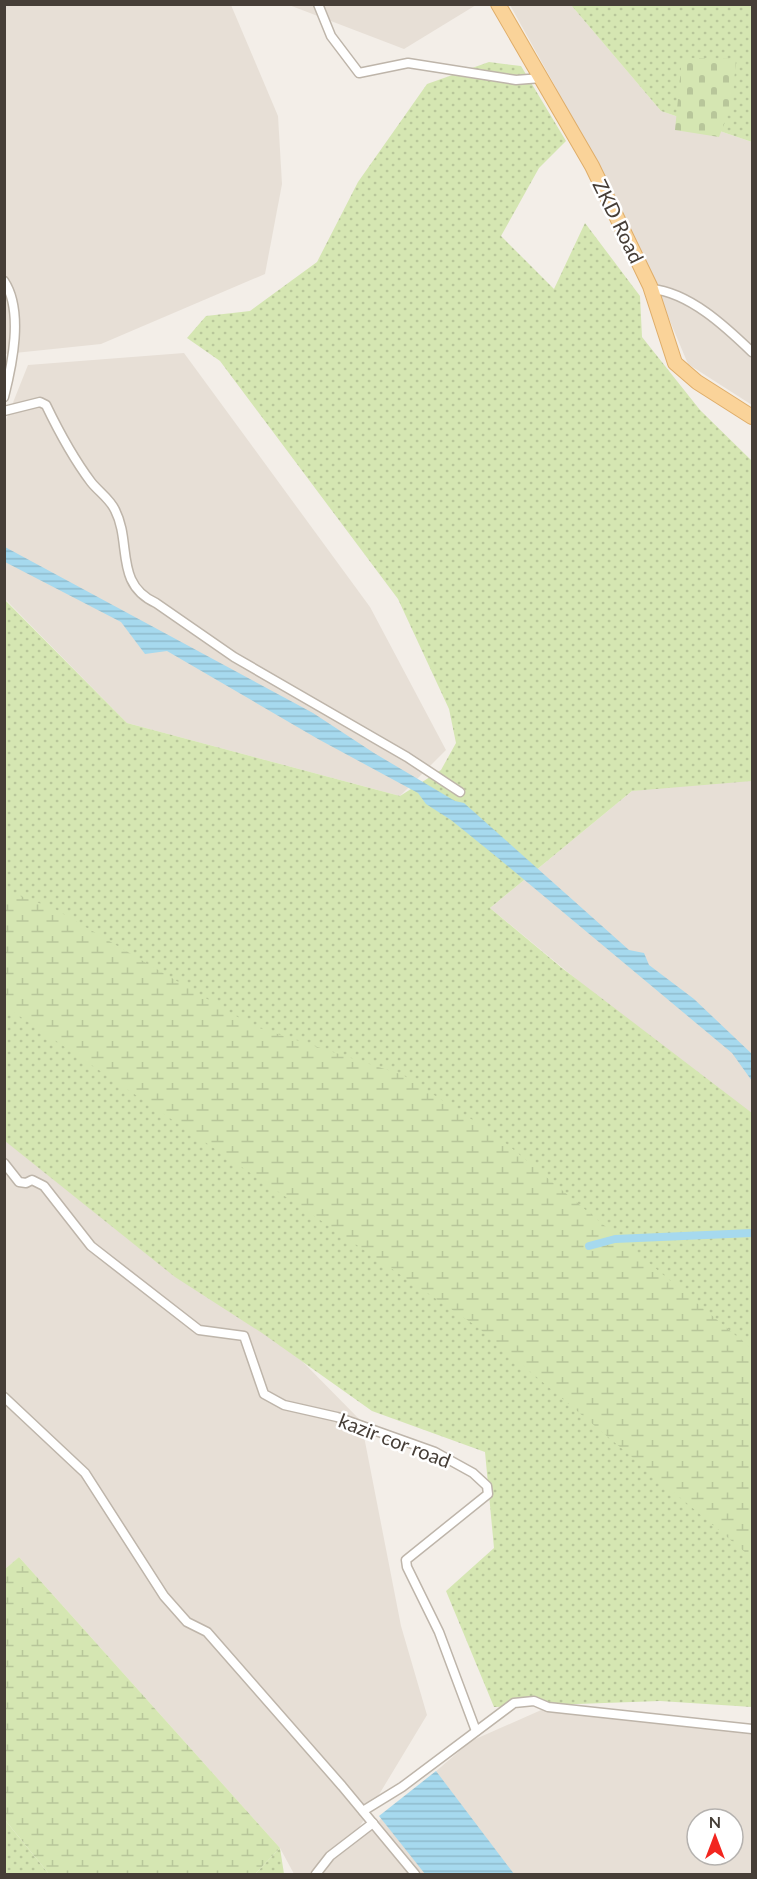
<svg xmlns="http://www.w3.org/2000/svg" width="757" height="1879" font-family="Lato,sans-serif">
<defs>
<pattern id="grass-dots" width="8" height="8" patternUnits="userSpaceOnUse" patternTransform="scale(1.5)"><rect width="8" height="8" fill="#d5e6b2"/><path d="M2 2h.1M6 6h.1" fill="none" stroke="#b8c69a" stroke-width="1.8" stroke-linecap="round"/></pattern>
<pattern id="wetland-marsh" width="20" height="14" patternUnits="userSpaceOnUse" patternTransform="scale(1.5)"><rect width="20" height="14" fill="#d5e6b2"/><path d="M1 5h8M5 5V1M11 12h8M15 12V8" fill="none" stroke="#b8c69a"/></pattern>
<pattern id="cemetery-stones" width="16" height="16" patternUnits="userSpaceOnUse" patternTransform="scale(1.5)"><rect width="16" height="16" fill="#d5e6b2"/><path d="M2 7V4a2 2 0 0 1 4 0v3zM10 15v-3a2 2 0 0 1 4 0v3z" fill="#b8c69a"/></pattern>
<pattern id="water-rules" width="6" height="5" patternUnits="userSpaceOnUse" patternTransform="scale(1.5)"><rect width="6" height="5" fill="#a6d9ee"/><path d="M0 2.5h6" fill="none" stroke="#90bbcd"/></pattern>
</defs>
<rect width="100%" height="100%" fill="#f3eee8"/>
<g fill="#e7dfd6" fill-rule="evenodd">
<path d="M4 5H231L278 116 282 184 265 274 101 344 5 354Z"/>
<path d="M289 5H476L404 49Z"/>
<path d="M510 5H571L661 111 752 142V405L688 364 670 321 555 86Z"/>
<path d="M184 353 370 607 446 750 400 796 127 723 5 599 4 425 28 365Z"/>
<path d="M752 777V1124L490 908 632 791Z"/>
<path d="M4 1133 303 1362 361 1421 401 1626 427 1715 348 1846 331 1862 471 1741 548 1707 752 1731V1874H294L280 1848 19 1557 5 1569ZM697 1819H733V1855H697Z"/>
</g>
<g fill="url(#grass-dots)">
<path d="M571 5H752V142L661 111Z"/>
<path d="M489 62 521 66 566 141 539 168 501 236 554 289 585 223 640 296 642 337 700 410 752 461V781L632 791 490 908 562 968 752 1113V1707L660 1701 494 1707 446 1591 494 1548 485 1452 372 1411 262 1333 175 1277 5 1141 4 599 127 723 400 796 441 770 456 743 449 709 398 599 220 361 187 338 206 316 250 311 317 262 358 182 427 84Z"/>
<path d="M5 1820 49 1874H5Z"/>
<path d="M280 1848 284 1874H255Z"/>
</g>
<g fill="url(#wetland-marsh)">
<path d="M4 890 55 909 253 1026 403 1075 496 1135 752 1349V1558L476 1326 9 1009 4 1005Z"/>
<path d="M19 1557 280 1848 255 1874H49L5 1820V1569Z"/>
</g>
<path fill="url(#cemetery-stones)" d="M682 58 736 59 732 104 719 137 675 130Z"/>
<g fill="url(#water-rules)">
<path d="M5 547 313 713 374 753 455 801 464 803 629 950 644 953 649 965 694 999 752 1054V1081L732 1053 498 858 451 820 426 804 418 793 318 739 167 651 145 654 121 622 5 562Z"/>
<path d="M436 1771 514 1874H425L379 1816Z"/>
</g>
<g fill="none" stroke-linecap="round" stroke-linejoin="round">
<path stroke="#a6d9ee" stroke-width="8" d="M589 1246 615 1239 752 1233"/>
<g stroke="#beb5aa" stroke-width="11">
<g id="minor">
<path d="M318 4 331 36 359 73 408 63 516 80 541 78"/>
<path d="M4 281C24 311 12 365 4 397"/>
<path d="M651 289C689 292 726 327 752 352"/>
<path d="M4 411 40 402 46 405C59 432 73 458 91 482 98 491 110 499 115 510 132 543 114 584 156 603L234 657 407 757 460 792"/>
<path d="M4 1163 19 1182 26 1183 32 1180 44 1186 91 1246 199 1330 244 1336 264 1394 284 1405 337 1417 435 1452 473 1473 487 1486 488 1494 406 1560 407 1567 439 1632 476 1731"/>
<path d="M4 1397 85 1473 164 1596 187 1622 207 1632 342 1786 415 1874"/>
<path d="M363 1811 402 1787 514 1703 534 1701 548 1707 752 1729"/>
<path d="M316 1874 330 1856 373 1823"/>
</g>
</g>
<g stroke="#dfad69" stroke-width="16">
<path id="primary" d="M498 4 592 166 650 286 675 363 697 382 752 417"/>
</g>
<use href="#minor" stroke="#fff" stroke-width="8"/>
<use href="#primary" stroke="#fad399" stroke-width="14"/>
</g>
<g text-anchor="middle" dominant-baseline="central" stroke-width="5" stroke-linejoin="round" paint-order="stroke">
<g font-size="20" fill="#463e37" stroke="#fff">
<text transform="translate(619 221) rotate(64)">ZKD Road</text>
<text transform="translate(395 1440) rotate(21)">kazir cor road</text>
</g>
</g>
<rect width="757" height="1879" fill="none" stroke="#463e37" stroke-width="12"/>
<g transform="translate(715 1837)"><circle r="28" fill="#ffffff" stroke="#b5b2af" stroke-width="1.5"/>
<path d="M0-4.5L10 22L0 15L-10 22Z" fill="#f2251f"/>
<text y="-9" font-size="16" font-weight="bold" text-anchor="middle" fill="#463e37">N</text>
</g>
</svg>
